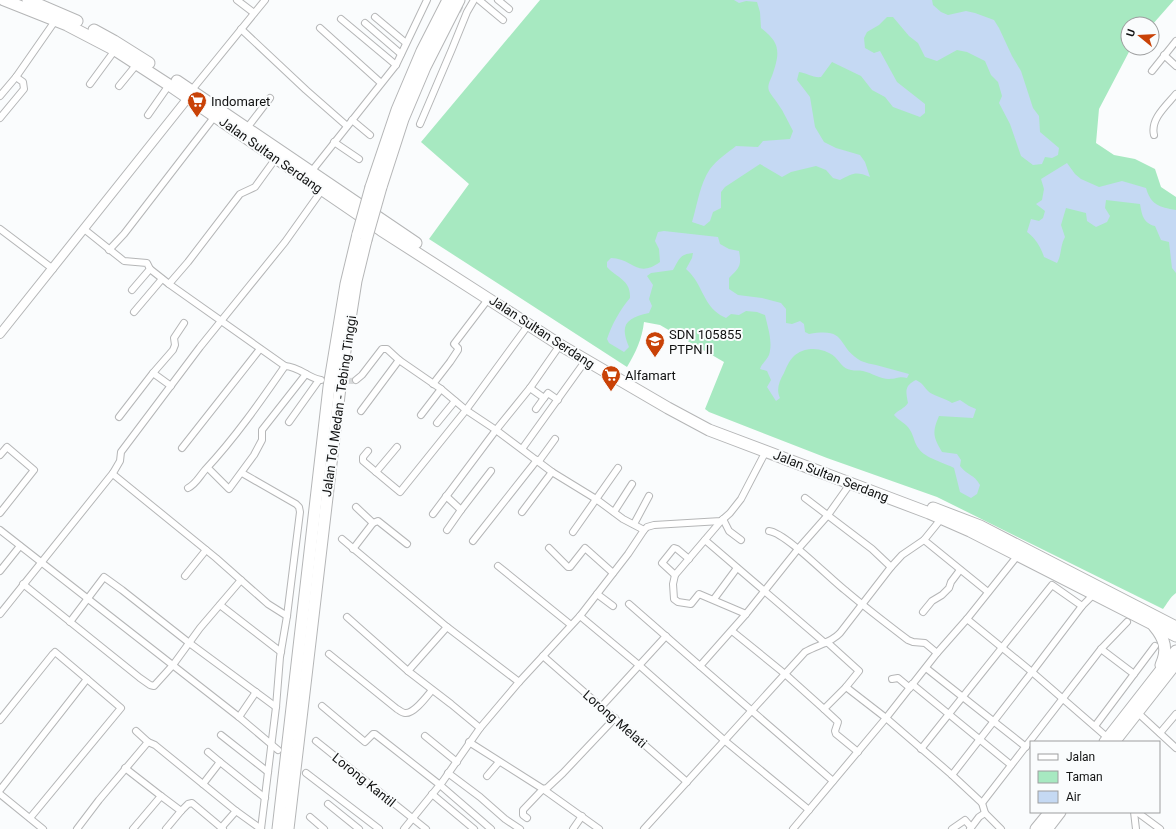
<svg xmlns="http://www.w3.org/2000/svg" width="1176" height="829" font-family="Roboto,sans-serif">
<rect width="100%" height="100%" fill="#fafcfd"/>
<path fill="#a7e9c1" d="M540 0H1174L1152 25 1128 24V48H1131L1099 109 1096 143 1114 155 1135 159 1155 169 1161 187 1176 197V593C1170 597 1167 604 1163 609L937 497 827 458 709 412 705 409 724 362 660 325 644 322C642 339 636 352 627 367L429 239 469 184 421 142Z"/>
<g fill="#c5d9f3">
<path d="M734 0H932L933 5 941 12 948 15 966 11 975 13 994 20 999 28 1012 56 1021 71 1033 108 1039 116 1040 132 1059 148 1058 155 1052 158 1045 157 1042 164 1033 165 1021 156 1010 124 999 103 1002 96 998 82 991 75 985 61 967 52 957 50 937 61 925 57 918 43 909 36 893 17H887L879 25 867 32 864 38 865 48 874 53 880 51 897 82 925 104V113L920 117 893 107 885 97 872 90 861 76 832 62 821 77C813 78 807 73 799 72L797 80 810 97 815 127 824 142 836 148 860 155 865 162 870 177C856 171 853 173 840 180L833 178 826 170 816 166 791 172 782 177 760 164 725 187 721 192V208L713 212 710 221 704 226 692 222C697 206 700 183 710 169 717 160 727 153 736 146L758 147 763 141 790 139 793 131C788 122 784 112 778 104 775 99 771 95 769 91 767 85 770 81 772 76 780 53 781 43 761 28L760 12 757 2 746 1 739 3Z"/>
<path d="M1067 163 1075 174 1081 179 1099 187 1122 181 1146 188C1151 205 1159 207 1176 210V273L1172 268 1169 242 1161 240 1155 226C1143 223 1142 215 1140 204L1106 200 1105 208 1110 216 1107 222 1096 227 1087 221 1086 213 1066 208 1061 225 1065 237C1060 246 1062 254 1057 263L1044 257C1041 247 1035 238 1027 232L1031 219 1039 221 1043 218 1045 211 1036 204 1042 200 1044 189 1041 179Z"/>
<path d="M664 231 718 237 720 244 729 249 739 251C742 266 739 268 729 278V289L738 295 762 298 781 303 786 309V323L792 324 800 321 804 324 805 332 809 334C849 327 835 346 861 361 866 363 871 364 876 365 887 368 898 371 909 374L907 378C899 376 897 379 889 379 880 379 872 373 863 371 859 370 855 371 851 370 843 369 840 362 835 357 823 347 804 346 793 357 789 361 786 368 784 373 779 381 776 390 780 398L776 401 767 387 771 380 767 371 760 369C762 363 767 360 769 355 773 342 768 328 765 315L757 312 746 311 739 315 731 314 726 318C722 316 718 314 715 311 702 299 701 282 686 269L692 258 693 253C679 254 679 260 673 270L651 273 647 276 653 285 649 299 652 306 649 313C627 318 619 324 629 347L624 352 609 343 607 339C612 324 620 310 630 298 631 280 617 278 607 267V262L611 258C632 258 637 279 660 262L659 249 655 241 658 232Z"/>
<path d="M916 380C924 384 923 386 928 391 931 395 947 399 952 403L960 400 969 406 976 409 973 418 939 416C932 432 933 437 942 452L957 454 961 460 960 466C968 476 974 474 980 485L977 494 971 498 960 492 954 468C945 463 925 458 919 449 914 443 914 436 910 430 906 423 899 421 894 415 898 410 904 409 908 403 906 391 904 386 916 380Z"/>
</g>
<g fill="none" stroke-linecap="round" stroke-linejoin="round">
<g stroke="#d7d9da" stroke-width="6" stroke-dasharray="6 3" stroke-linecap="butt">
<path d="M441 0 462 10"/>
<path d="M321 380 352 381 356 380"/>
</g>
<g stroke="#b5b6b7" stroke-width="8">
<g id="street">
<path d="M237 0 254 13"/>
<path d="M479 0 503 20"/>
<path d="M498 0 509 9"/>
<path d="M375 17 406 43"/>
<path d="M341 19 396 65"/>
<path d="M365 23 401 54"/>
<path d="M320 28 381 83"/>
<path d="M241 29 306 90 347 126"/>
<path d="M1164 55 1176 66"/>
<path d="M1152 71 1176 41"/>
<path d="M90 84 115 50"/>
<path d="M119 86 137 64"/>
<path d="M191 91 265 0"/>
<path d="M0 96 16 77 55 21"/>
<path d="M148 115 169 85"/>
<path d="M0 118 24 89 23 82 16 77"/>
<path d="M352 120 370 135"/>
<path d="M420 124 452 49 467 12 474 0"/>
<path d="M247 128 270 98"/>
<path d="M1154 135C1150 119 1167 105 1176 94"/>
<path d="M334 142 359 159"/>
<path d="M311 172 396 65 427 0"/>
<path d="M0 229 53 269"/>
<path d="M84 229 124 261 147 263 150 269 169 284 285 366C300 367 308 378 321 380"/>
<path d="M109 250 124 234 215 116"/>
<path d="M169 284 188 262 240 194 255 187 276 158"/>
<path d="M132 290 150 269"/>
<path d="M134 312 162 279"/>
<path d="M153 373 173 350 175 345 174 338 184 323"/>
<path d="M356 380 362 375 382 349H387L399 360 441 389 466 410 496 430 552 472 596 499 623 519 644 530"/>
<path d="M433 384 450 362 458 350V348L454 344 489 298"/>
<path d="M530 388 544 398 548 393 558 400"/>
<path d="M536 409 544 398"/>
<path d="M361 411 399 360"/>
<path d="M421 415 441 389"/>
<path d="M119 417 153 373 171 386"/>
<path d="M289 422 319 380"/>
<path d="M437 423 455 401"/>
<path d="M397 447 376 472 400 492 466 410 529 324"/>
<path d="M182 448 260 349"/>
<path d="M522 449 586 360"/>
<path d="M368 451 363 457V461L376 472"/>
<path d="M0 455 7 447 34 470 0 513"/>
<path d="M539 461 555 439"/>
<path d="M208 468 229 489 254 455 262 440V430L306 374"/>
<path d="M242 473 296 504 299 507 300 512 287 616 280 657 276 707 261 829"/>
<path d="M188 488C196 484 199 477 205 470 235 438 260 402 285 366"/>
<path d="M446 496 461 510 447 530"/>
<path d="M805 498 872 549 891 567"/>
<path d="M461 510 491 471"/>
<path d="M522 512 552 472"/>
<path d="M614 512 632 484"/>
<path d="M433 514 496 430 530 388 560 345"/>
<path d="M723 519 729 531 741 540"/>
<path d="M721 521 675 575 673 584 674 599 678 602 691 604 699 594 746 614"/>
<path d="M373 523 378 521 407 544"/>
<path d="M634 524 649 496"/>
<path d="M0 530 239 717 278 750"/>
<path d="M769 531C786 533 830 579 846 591 866 608 887 624 908 640L913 642 925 643 937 653"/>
<path d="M573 532 618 468"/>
<path d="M342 539 447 627 519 682"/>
<path d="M705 540 825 643"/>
<path d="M924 540 988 592"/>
<path d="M473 541 537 460"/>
<path d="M549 548 568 567H570L585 548 613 573"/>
<path d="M353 549 373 523 356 507"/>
<path d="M498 566 571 625"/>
<path d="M0 571 20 546"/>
<path d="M675 575 662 563 674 548 677 549 689 559"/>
<path d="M185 576 206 550"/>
<path d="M23 584 140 678 150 685 154 686 173 665 200 628 241 580"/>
<path d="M597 594 613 606"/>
<path d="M714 599 737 568"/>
<path d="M629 604 700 666 746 614 798 549 828 515 850 484"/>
<path d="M220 605 281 652"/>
<path d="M923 612 932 601 942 595 949 588 951 582 960 570"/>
<path d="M0 614 113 473"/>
<path d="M287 616 268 604 216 558 114 475 113 473 120 461 121 452 200 347 285 242 322 190"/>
<path d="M580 616 640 666 724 740 809 810"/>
<path d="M347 617 408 671"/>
<path d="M967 619 1018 555"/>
<path d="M70 622 104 577 122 590 188 642 276 707"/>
<path d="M447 627 408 671 451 704 480 728"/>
<path d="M732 631 785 674 824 709"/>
<path d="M827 642 859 671 846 687 824 709 838 722 835 731 836 734 858 752"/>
<path d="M1101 649 1134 674"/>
<path d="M329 654 397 709C399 710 402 713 405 713 414 714 427 696 432 690"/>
<path d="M543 656 687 782"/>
<path d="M700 666 833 781"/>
<path d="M926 668 1026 747"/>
<path d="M892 679 898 678 910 688"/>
<path d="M912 684 1011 765"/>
<path d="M846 687 886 718 952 775 982 803 985 813 1001 829"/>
<path d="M322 706 365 742 373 734H375L440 785 491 829"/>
<path d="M601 707 666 636"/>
<path d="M1138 713 1176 748"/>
<path d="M239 717 256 692"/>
<path d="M0 720 53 654 55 652 87 679 0 790"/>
<path d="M1095 726 1155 646"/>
<path d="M136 731 148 742 155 745 236 811 261 829"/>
<path d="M1160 733 1176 714"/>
<path d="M221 735 268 772"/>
<path d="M425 736 457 762"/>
<path d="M316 741 426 829"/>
<path d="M469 742 543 789 599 829"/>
<path d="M921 749 1052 585 1082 606"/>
<path d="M220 762 265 798"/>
<path d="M125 768 161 796"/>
<path d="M306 773 379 829"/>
<path d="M448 773 480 797 505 819 520 829"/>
<path d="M952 775 1032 672 1082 606 1094 594"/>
<path d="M487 776 499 762"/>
<path d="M203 784 220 762 208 752"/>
<path d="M0 794 43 829"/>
<path d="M432 794 474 829"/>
<path d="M982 803 1101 649 1127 622"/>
<path d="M328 804 359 829"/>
<path d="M1134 812 1136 829"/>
<path d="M1137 812 1160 829"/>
<path d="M310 817 324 829"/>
<path d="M30 818 121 708 87 679"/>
<path d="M527 818 523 815V810L543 789 547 788 563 773 615 718"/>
<path d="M221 828 236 811"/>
<path d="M77 829 99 800 148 742"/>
<path d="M133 829 161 796 181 811 188 804 192 803 223 829"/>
<path d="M166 829 181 811"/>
<path d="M404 829 443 781 480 728 519 682 580 616 628 554 644 530 647 527 654 525 721 521 730 513 741 499 766 451"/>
<path d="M573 829 582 816"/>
<path d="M644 829 805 652C817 645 831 643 840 633L891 567 902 555 924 540 941 519"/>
<path d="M793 829 886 718 937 653 967 619 1032 672 1108 738"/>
<path d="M952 829 965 820 971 827"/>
<path d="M970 829 979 817 985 813"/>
</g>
</g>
<g stroke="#b5b6b7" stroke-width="10">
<path id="secondary" d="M0 334 188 98"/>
</g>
<g stroke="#b5b6b7" stroke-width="13">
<g id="highway">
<path d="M4 0 67 25 115 50 169 85 381 230 560 345 668 408 709 430 929 513 970 531 1176 636"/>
<path d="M28 0 77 21"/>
<path d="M94 30 114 41 149 63"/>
<path d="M177 81 416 243"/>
<path d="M371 187 397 110 422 51 448 0"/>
<path d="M381 187 403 119 425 67 459 0"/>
<path d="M933 508 980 526 1176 627"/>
<path d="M1154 626C1165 639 1168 650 1161 665"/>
<path d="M1105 742 1176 651"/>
<path d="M1114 742 1176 663"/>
<path d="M278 829 329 387 346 284 358 234"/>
<path d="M288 829 342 370 356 281 366 240"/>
<path d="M1036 829 1050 812"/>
<path d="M1047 829 1060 812"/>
</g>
</g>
<use href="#street" stroke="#fff" stroke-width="6"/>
<use href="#secondary" stroke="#fff" stroke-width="8"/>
<use href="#highway" stroke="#fff" stroke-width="11"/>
<g stroke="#b5b6b7" stroke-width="13" stroke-linecap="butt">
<g id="highway-bridge">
<path d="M358 234 371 187"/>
<path d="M366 240 381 187"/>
</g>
</g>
<use href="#highway-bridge" stroke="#fff" stroke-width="11"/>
</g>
<defs>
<g id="supermarket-pin" transform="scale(1)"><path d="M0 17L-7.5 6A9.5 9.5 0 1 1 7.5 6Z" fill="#c94207" stroke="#fafcfd"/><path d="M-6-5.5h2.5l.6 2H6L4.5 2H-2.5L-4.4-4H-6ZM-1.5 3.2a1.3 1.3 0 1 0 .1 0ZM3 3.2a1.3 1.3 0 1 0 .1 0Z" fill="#fff"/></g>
<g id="school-pin" transform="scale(1)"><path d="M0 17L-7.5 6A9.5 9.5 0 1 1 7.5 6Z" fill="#c94207" stroke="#fafcfd"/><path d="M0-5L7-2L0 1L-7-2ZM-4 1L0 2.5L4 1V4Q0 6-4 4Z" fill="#fff"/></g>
</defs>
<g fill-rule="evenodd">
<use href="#supermarket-pin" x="197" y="101"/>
<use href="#school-pin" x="655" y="341"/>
<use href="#supermarket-pin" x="611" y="375"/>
</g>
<g text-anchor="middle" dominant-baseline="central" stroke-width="4" stroke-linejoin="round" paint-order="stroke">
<g font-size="13" fill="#111212" stroke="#fafcfd" text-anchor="start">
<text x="211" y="101">Indomaret</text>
<text x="669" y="334">SDN 105855<tspan x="669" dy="15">PTPN II</tspan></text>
<text x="625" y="375">Alfamart</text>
</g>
<g font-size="13" fill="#111212" stroke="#fafcfd">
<text transform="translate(271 155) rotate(35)">Jalan Sultan Serdang</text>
<text transform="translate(542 332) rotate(33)">Jalan Sultan Serdang</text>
<text transform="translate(339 406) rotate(-82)">Jalan Tol Medan - Tebing Tinggi</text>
<text transform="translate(831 476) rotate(21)">Jalan Sultan Serdang</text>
<text transform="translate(615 719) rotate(41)">Lorong Melati</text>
<text transform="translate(364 780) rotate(39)">Lorong Kantil</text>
</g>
</g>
<rect x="1030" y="741" width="130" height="72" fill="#fafcfd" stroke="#9d9e9f"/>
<rect x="1038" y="754" width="20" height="6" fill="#ffffff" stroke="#9d9e9f"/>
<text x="1066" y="761" font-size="12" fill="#111212">Jalan</text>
<rect x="1038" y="771" width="20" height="12" fill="#a7e9c1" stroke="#9d9e9f"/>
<text x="1066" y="781" font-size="12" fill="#111212">Taman</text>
<rect x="1038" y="791" width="20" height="12" fill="#c5d9f3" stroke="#9d9e9f"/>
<text x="1066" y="801" font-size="12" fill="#111212">Air</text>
<g transform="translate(1140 36) rotate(288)"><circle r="19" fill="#fafcfd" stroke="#9d9e9f"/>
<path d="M0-3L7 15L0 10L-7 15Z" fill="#c94207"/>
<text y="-6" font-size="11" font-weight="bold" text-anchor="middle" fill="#111212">U</text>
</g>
</svg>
